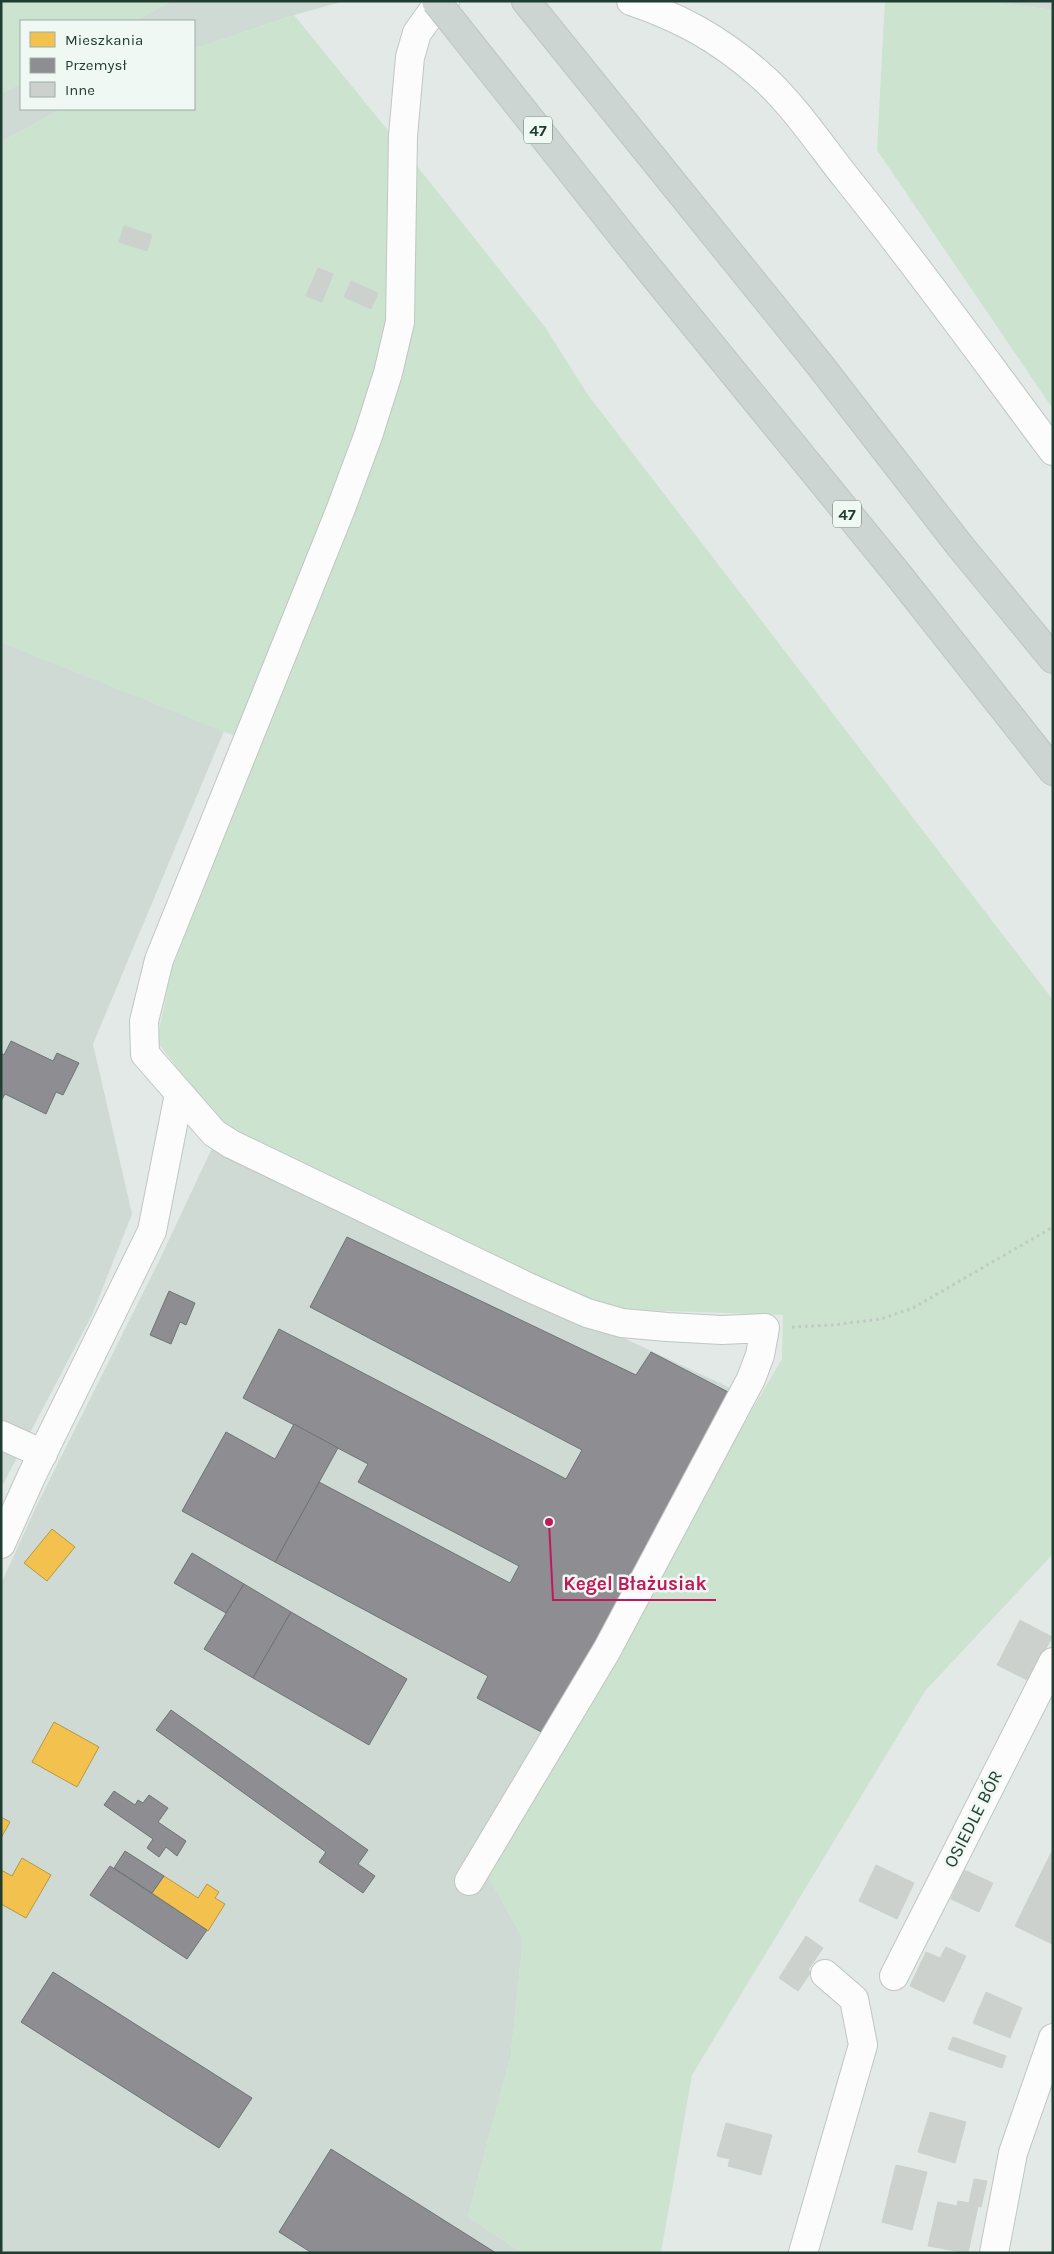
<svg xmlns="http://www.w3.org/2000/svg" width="1054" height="2254" font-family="Karla,sans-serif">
<rect width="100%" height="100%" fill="#e3e9e6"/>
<g fill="#d0dad5">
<path d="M172 1H345L294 15 194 49V21H134Z"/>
<path d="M983 1H1053V10Z"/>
<path d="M21 83V109H61L1 142V94Z"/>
<path d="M1 642 224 731 93 1044 132 1214 92 1315 1 1488Z"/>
<path d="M213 1146 737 1391 483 1867 523 1939 511 2054 468 2217 523 2253H1V1584L36 1507 158 1263Z"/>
</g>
<g fill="#cbe3cf">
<path d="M1 1H172L134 21H21V83L1 94Z"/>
<path d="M885 1H983L1053 10V409L877 150Z"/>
<path d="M294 15 429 181 545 327 588 395 1053 1000V1554L925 1691 692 2075 661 2253H523L468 2217 511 2054 523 1939 483 1867 782 1359 783 1315 639 1310 592 1304 253 1140 213 1116 157 1041 171 971 260 746 1 642V142L61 109H194V49Z"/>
</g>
<g fill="#f2c14e" stroke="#b39946">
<path d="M52 1529 75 1547 47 1581 24 1563Z"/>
<path d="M54 1722 99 1747 77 1787 32 1762Z"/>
<path d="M1 1817 10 1822 1 1838Z"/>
<path d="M22 1858 51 1875 26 1918 1 1904V1870L12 1876Z"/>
<path d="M164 1876 198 1898 207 1884 219 1892 215 1898 225 1904 208 1931 152 1893Z"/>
</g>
<g fill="#8d8d92" stroke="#6c7575">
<path d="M11 1041 53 1061 57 1053 79 1063 63 1095 56 1092 46 1114 5 1094 1 1101V1053L4 1055Z"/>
<path d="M347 1237 636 1375 651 1352 732 1394 549 1736 477 1698 488 1676 275 1562 319 1482 510 1583 519 1566 358 1482 368 1464 243 1398 279 1329 566 1479 582 1450 310 1307Z"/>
<path d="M169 1291 195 1303 186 1325 180 1322 171 1344 150 1335Z"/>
<path d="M294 1424 338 1448 275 1562 182 1511 226 1432 275 1459Z"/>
<path d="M192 1553 244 1584 226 1613 174 1583Z"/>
<path d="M244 1584 291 1612 253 1678 204 1649Z"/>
<path d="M291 1612 407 1679 369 1745 253 1678Z"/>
<path d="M171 1710 368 1850 358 1864 375 1876 363 1893 319 1862 326 1852 156 1730Z"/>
<path d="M114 1791 135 1805 138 1800 143 1803 149 1795 168 1808 158 1822 186 1841 177 1856 166 1847 159 1857 147 1848 153 1839 104 1805Z"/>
<path d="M125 1851 164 1876 152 1893 114 1868Z"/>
<path d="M110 1866 207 1930 187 1959 90 1895Z"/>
<path d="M53 1972 252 2098 219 2148 21 2022Z"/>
<path d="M331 2149 496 2253H312L279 2232Z"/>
</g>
<g fill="#ccd1ce" stroke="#cbd2ce">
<path d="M124 226 152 235 147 251 119 242Z"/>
<path d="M318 268 333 274 322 302 306 296Z"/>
<path d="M351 281 378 293 371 309 344 297Z"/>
<path d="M1020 1620 1052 1637 1029 1681 997 1665Z"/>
<path d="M1051 1853 1053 1854 1052 1944 1015 1926Z"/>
<path d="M876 1865 914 1883 897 1919 859 1901Z"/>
<path d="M964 1870 993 1883 979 1912 951 1899Z"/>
<path d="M806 1936 823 1948 808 1970 811 1972 798 1991 779 1978Z"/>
<path d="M946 1947 966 1956 944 2002 910 1986 926 1952 940 1958Z"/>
<path d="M986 1992 1022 2008 1010 2038 973 2023Z"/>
<path d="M953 2037 1006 2056 1002 2068 948 2049Z"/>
<path d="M930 2112 966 2122 955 2163 918 2152Z"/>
<path d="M726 2123 772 2135 761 2175 728 2166 730 2159 717 2156Z"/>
<path d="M896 2165 927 2172 912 2230 882 2222Z"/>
<path d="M974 2179 987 2181 981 2207 978 2206 968 2253 928 2246 938 2202 957 2206 958 2201 969 2203Z"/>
</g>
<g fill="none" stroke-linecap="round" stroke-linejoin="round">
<g stroke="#c0c6c3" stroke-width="30">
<g id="minor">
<path d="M445 1 432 12 417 33 410 57 403 136 400 322 388 373 368 436 340 511 159 960 144 1021 145 1054 214 1133 231 1144 528 1287 587 1313 622 1323 667 1327 722 1330 765 1328 760 1355 751 1379 607 1650 469 1881"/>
<path d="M631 1C681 18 719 39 758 73 792 102 820 145 848 180 919 268 985 360 1053 451"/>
<path d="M1 1435 43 1454"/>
<path d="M1 1544 32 1475 152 1231 179 1094"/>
<path d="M894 1976 1053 1662"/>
<path d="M803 2253 863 2045 854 1999 825 1974"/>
<path d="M994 2253 1013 2153 1053 2038"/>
</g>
</g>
<g stroke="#bbc5c2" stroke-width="30">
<g id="major">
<path d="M526 1 819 364 960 546 1053 659"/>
<path d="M640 258 900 577 1053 771"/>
</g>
</g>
<path stroke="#c0c9c4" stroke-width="3" stroke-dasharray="2.5 4" stroke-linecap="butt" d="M792 1327 833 1325 881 1319 913 1308 1053 1227"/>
<use href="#minor" stroke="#fbfcfb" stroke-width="28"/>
<use href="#major" stroke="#cdd5d2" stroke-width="28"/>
<g stroke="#bbc5c2" stroke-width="30" stroke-linecap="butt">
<path id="major-bridge" d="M436 1 640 258"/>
</g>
<use href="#major-bridge" stroke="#cdd5d2" stroke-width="28"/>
</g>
<g text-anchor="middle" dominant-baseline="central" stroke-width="5" stroke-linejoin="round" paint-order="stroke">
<g fill="#f0f8f3" stroke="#5e756c" stroke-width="1">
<rect x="524" y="116.5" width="28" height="27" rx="4"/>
<rect x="833" y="500.5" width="28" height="27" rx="4"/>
</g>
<g font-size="16" font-weight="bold" fill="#203d32">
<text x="538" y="130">47</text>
<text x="847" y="514">47</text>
</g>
<g font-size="18" fill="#203d32" stroke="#f0f8f3">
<text transform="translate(973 1819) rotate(-63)">OSIEDLE BÓR</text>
</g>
</g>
<path fill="none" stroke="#c2185b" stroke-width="2" d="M549 1522L553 1600H716"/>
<circle fill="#c2185b" stroke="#f0f8f3" stroke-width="2" cx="549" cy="1522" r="5"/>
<g font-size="19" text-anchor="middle" font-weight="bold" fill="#c2185b" stroke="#f0f8f3" stroke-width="5" stroke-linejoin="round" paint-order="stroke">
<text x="635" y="1590">Kegel Błażusiak</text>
</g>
<rect width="1054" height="2254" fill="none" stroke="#203d32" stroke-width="5"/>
<rect x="20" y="20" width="175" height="90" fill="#f0f8f3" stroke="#9dada6"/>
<rect x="30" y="32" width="25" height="15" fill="#f2c14e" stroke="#9dada6"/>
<text x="65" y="45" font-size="15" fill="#203d32">Mieszkania</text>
<rect x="30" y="58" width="25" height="15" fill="#8d8d92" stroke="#9dada6"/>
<text x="65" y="70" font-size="15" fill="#203d32">Przemysł</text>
<rect x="30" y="82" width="25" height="15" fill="#ccd1ce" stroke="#9dada6"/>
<text x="65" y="95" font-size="15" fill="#203d32">Inne</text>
</svg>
